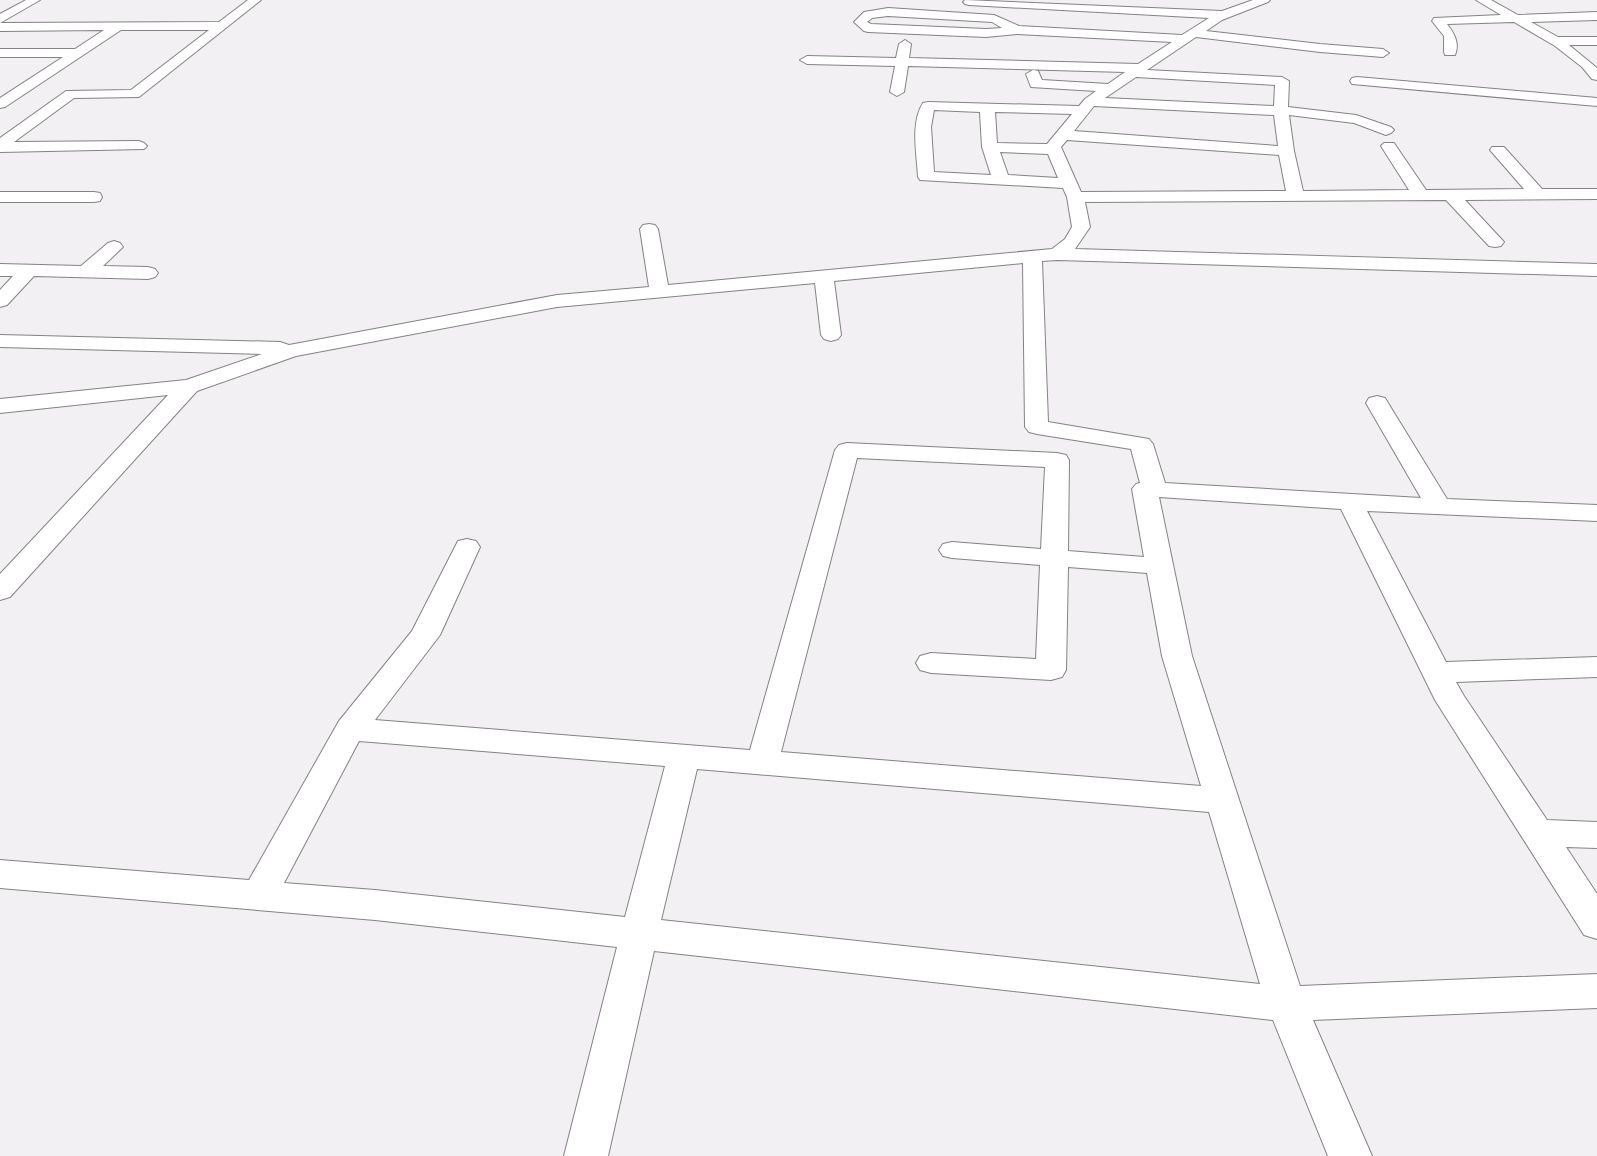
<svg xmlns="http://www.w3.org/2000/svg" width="1597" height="1156" font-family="'Titillium Web',sans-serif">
<rect width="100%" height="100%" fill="#f2f0f2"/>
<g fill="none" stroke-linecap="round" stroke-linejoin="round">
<g stroke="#848284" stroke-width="2">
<g id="minor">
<path d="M26 0H40L0 23V14Z"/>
<path d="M248 0H261L139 97 74 98 14 142 139 141 144 143 147 146 144 149 0 152V138L66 91 131 90 209 30H121L5 107 0 108V98L63 57H0V49H75L104 30 0 31V23L219 22Z"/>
<path d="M965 0 1222 11 1253 0H1270L1268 2 1222 20 1206 31 1320 44 1383 49 1389 53 1383 57 1320 52 1196 37 1147 70 1282 77 1289 81 1288 107 1356 115 1391 127 1394 130 1391 133 1386 135 1354 123 1289 115 1294 151 1303 191 1409 190 1381 146 1384 143H1394L1426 190 1524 189 1490 150 1492 147H1504L1542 189H1597V199L1465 200 1504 242 1501 246 1495 247 1489 246 1446 200 1085 202 1090 227 1075 249 1597 264V276L1057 260 1042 261 1048 422 1149 439 1153 444 1165 483 1421 498 1366 403 1369 398 1377 396 1385 398 1388 403 1447 499 1597 505V521L1367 511 1446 662 1597 657V677L1456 682 1464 696 1547 820 1597 822V848L1566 847 1597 894V939L1584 935 1435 700 1341 509 1159 497 1192 656 1300 986 1597 974V1008L1313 1020 1372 1156H1328L1273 1020 654 951 608 1156H564L617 947 375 920 0 888V860L249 880 339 721 412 631 458 541 467 539 476 541 480 547 440 635 375 720 750 750 835 450 839 445 847 443 1057 453 1066 455 1069 460 1068 551 1144 557 1132 489 1136 484 1140 483 1131 449 1037 434 1029 432 1025 427 1023 263 834 281 841 335 838 339 831 341 824 339 821 335 815 283 557 307 296 356 197 391 10 597 0 600V574L168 395 0 413V399L186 380 262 354 0 347V335L280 342 289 345 557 295 649 287 640 229 643 225 649 224 655 225 658 229 668 285 1052 249 1065 239 1072 227 1067 197 1063 188 920 180 918 177C917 155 910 123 923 103L928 102 1079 106 1085 99 1096 91 1031 87 1026 74 1033 70 1038 71 1042 80 1108 84 1125 72 908 66 904 92 897 96 890 92 895 66 807 64 800 60 807 56 896 58 899 44 905 40 911 44 909 58 1138 64 1172 42 1017 34 986 37 868 32 864 31 854 22 864 12 888 8 994 15 1019 26 1182 35 1209 18 969 5 965 4 963 2ZM888 16 992 22 1002 28 986 29 871 24 867 22 872 18ZM1136 77 1275 85 1274 106 1105 98ZM1094 106 1274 115 1278 146 1074 131ZM934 110 980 112 982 147 991 175 934 172 931 127ZM995 112 1072 114 1047 144 997 143ZM1067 140 1279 155 1286 191 1081 192 1061 147ZM1000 152 1048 154 1058 178 1008 175ZM857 458 1045 467 1041 549 952 542 943 544 939 550 943 556 952 558 1040 565 1036 659 931 653 920 656 916 663 920 670 931 673 1051 680 1062 677 1066 670 1068 567 1147 573 1162 656 1201 786 781 752ZM359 741 665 766 625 917 375 890 284 883ZM697 769 1209 812 1260 984 661 920Z"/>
<path d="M1476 0H1491L1518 15 1597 12V20L1531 22 1558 37H1597V45H1569L1597 68V80L1592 79 1582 67 1555 46 1514 22 1447 24C1454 33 1460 43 1455 55H1445L1444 52V36L1432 21 1434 18 1501 15Z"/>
<path d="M1357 77 1597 98V106L1352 84 1350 81 1352 78Z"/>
<path d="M0 192H94L100 193 102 197 100 201 94 202H0Z"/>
<path d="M114 241 120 243 123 247 103 266 148 267 155 269 158 273 155 277 148 279 34 276 7 305 0 307V290L13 276H0V264L81 266 108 243Z"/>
</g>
</g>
<use href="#minor" fill="#fff" fill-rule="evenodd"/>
</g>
</svg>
